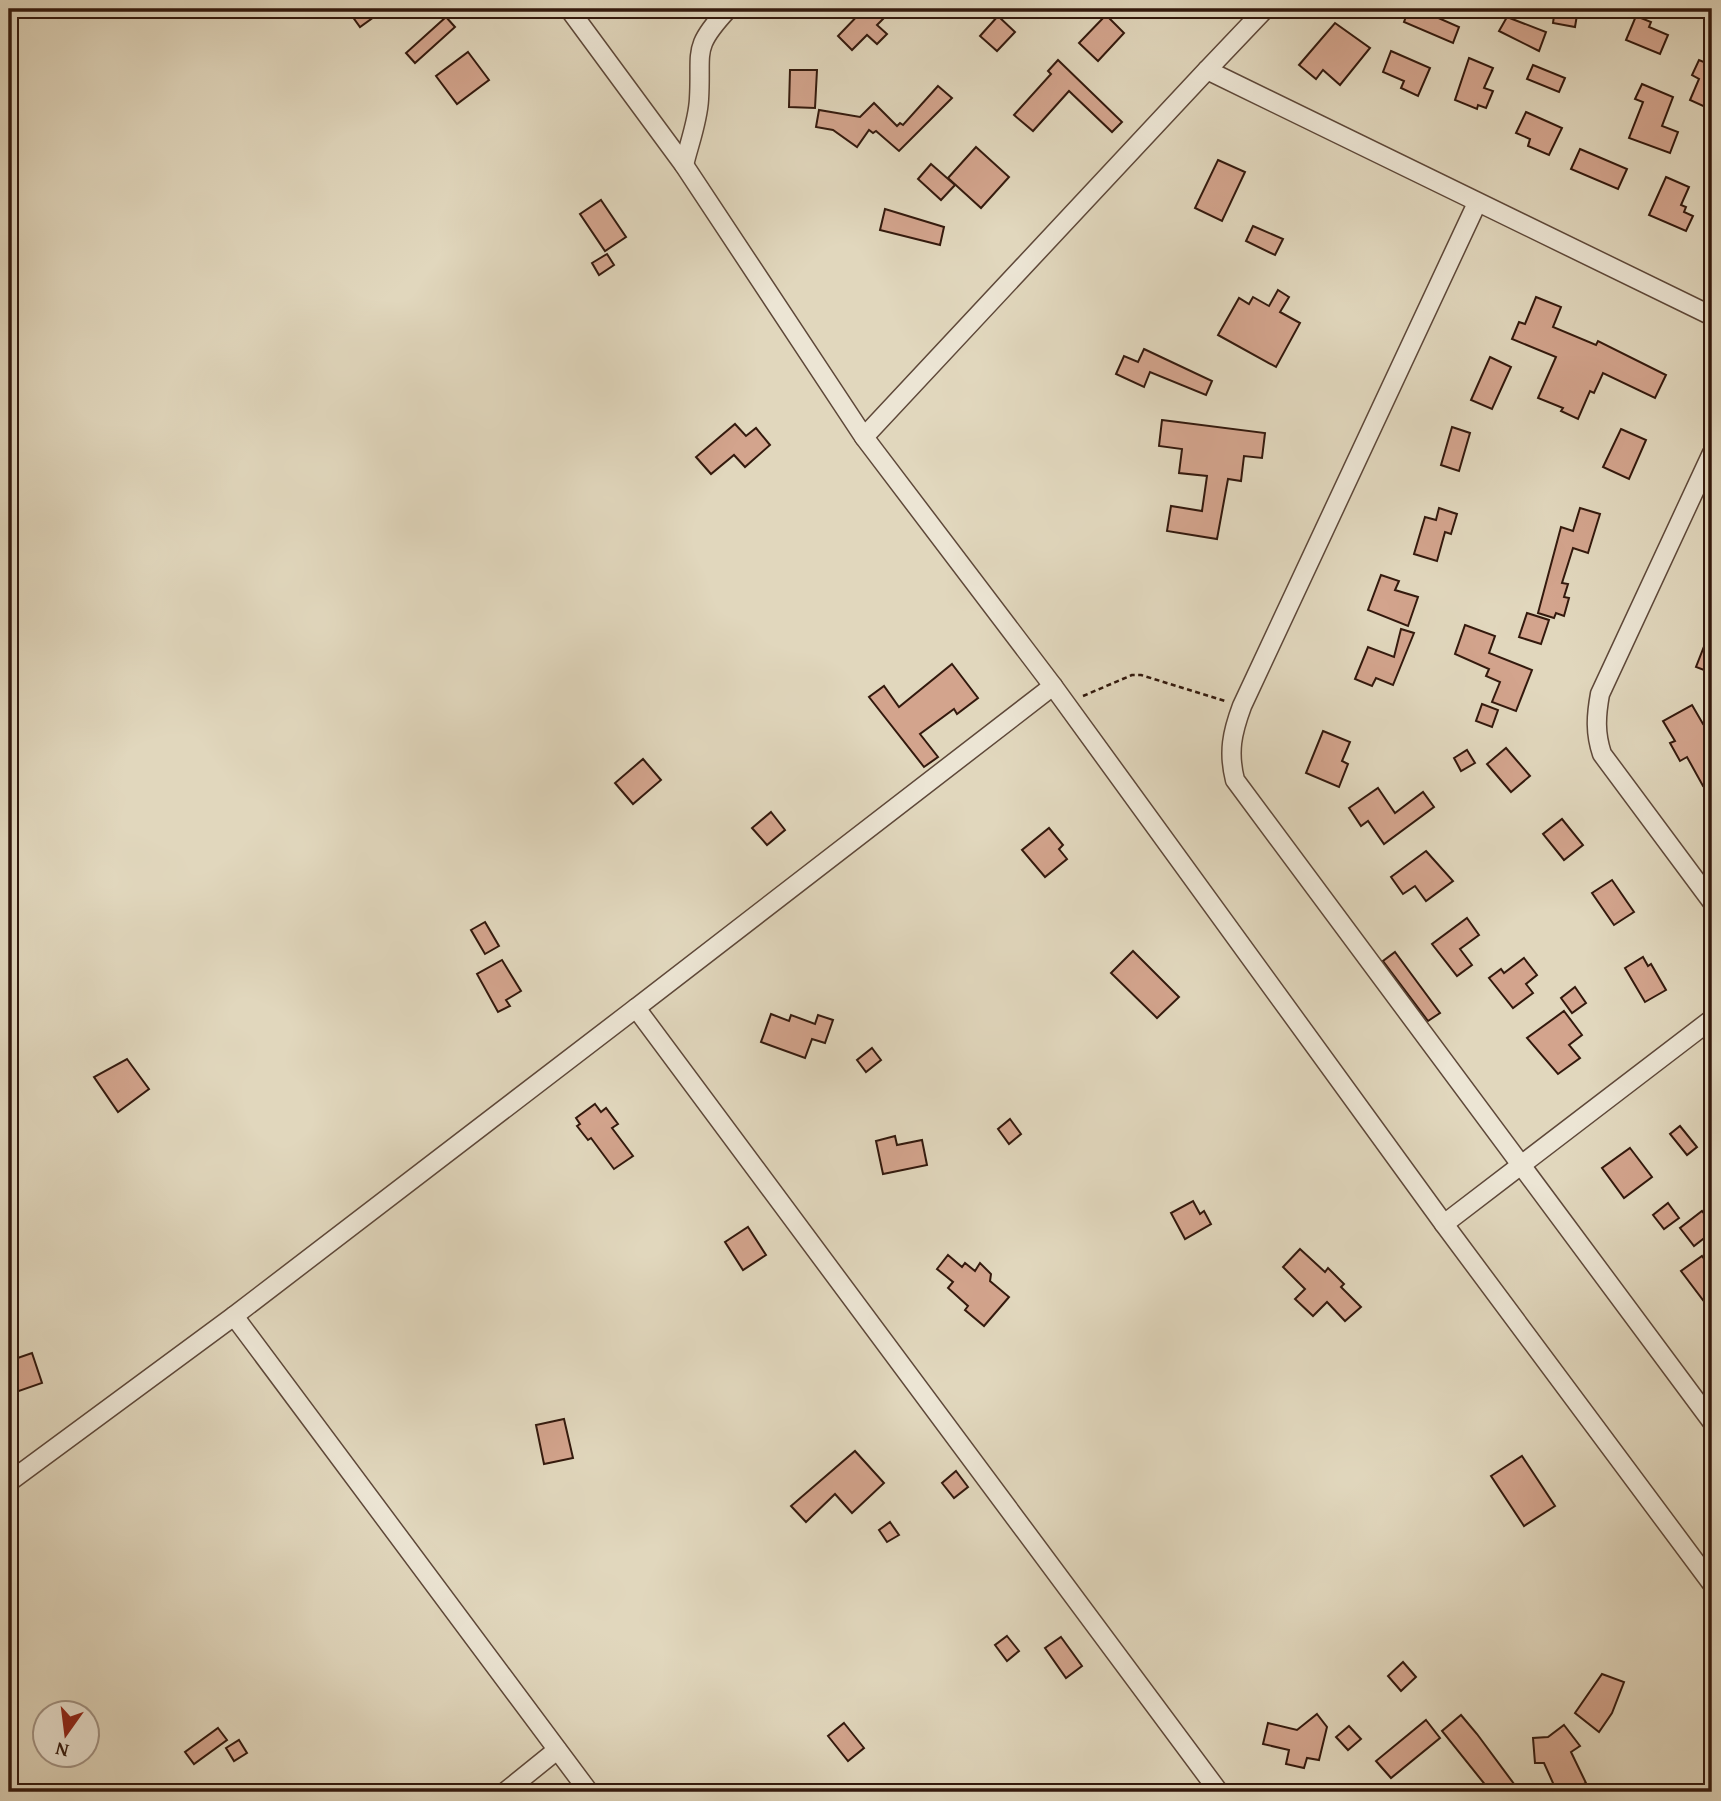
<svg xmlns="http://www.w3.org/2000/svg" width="1721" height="1801" font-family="'Gentium Book Plus',serif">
<rect width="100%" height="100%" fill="#e1d7bd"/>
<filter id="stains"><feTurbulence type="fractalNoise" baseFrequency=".00286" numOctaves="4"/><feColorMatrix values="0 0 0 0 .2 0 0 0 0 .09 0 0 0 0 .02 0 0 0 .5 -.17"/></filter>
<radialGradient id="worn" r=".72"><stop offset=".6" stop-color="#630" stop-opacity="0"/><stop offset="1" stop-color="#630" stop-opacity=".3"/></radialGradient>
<g fill="#d3a48d" stroke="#33190d" stroke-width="2">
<path d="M347 9H385L360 27Z"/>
<path d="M864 9H893L877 25 887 34 877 44 867 35 852 50 838 36Z"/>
<path d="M1409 9H1418L1459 27 1453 43 1404 22Z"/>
<path d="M1555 9H1578L1575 27 1553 23Z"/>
<path d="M1106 15 1124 33 1098 61 1079 43Z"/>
<path d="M998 16 1015 32 997 51 980 36Z"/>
<path d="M1636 16 1651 22 1649 27 1668 35 1660 54 1626 40Z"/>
<path d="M446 17 455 27 415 63 406 53Z"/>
<path d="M1507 17 1546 32 1539 51 1499 31Z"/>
<path d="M1335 23 1370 48 1340 85 1323 70 1316 79 1299 65Z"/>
<path d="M1712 48V110L1690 100 1699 79 1692 75 1699 60 1706 63Z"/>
<path d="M1391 51 1430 68 1418 96 1401 88 1404 81 1383 72Z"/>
<path d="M468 52 489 80 457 104 436 76Z"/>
<path d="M1469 58 1493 68 1484 88 1493 91 1486 108 1478 105 1477 109 1455 100Z"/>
<path d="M1058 60 1122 122 1112 132 1069 91 1033 131 1014 115 1051 74 1048 71Z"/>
<path d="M1533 65 1565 78 1559 92 1527 79Z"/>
<path d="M790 70H817L815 108 789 107Z"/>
<path d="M1642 84 1673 97 1662 126 1678 132 1670 153 1629 138 1643 102 1635 99Z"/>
<path d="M938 86 952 98 899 151 876 131 873 133 869 130 857 147 833 130 816 127 819 110 860 117 874 103 897 126 900 123 903 125Z"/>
<path d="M1526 112 1562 128 1549 155 1528 146 1530 139 1516 133Z"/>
<path d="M976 147 1009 177 981 208 948 178Z"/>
<path d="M1580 149 1627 169 1618 189 1571 169Z"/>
<path d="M1218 160 1245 172 1222 221 1195 208Z"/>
<path d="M931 164 955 185 941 200 918 179Z"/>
<path d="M1666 177 1689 187 1681 205 1686 207 1684 212 1693 216 1686 231 1649 215Z"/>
<path d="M601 200 626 237 605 251 580 214Z"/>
<path d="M885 209 944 227 940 245 880 230Z"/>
<path d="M1253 226 1283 239 1275 255 1246 241Z"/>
<path d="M607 254 614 265 599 275 592 263Z"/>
<path d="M1278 290 1289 297 1280 312 1300 323 1276 367 1218 335 1239 298 1249 304 1253 297 1269 306Z"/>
<path d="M1536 297 1561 307 1553 327 1596 345 1598 341 1666 375 1655 398 1603 373 1594 393 1590 391 1578 419 1561 411 1563 408 1538 398 1556 357 1512 339 1519 322 1525 324Z"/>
<path d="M1144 349 1212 381 1206 395 1150 372 1144 387 1116 374 1124 356 1138 362Z"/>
<path d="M1490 357 1511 367 1492 409 1471 400Z"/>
<path d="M1162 420 1265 433 1262 458 1244 456 1241 481 1228 479 1217 539 1167 531 1171 506 1202 511 1207 476 1179 473 1182 449 1159 446Z"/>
<path d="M735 424 746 436 756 428 770 445 745 467 734 455 711 474 696 457Z"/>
<path d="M1452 427 1470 433 1459 471 1441 465Z"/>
<path d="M1621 429 1646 440 1629 479 1603 467Z"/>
<path d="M1439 508 1457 514 1451 534 1445 532 1437 561 1414 554 1425 517 1436 520Z"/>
<path d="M1580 508 1600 514 1588 553 1573 548 1562 583 1568 584 1564 597 1569 598 1564 616 1556 613 1554 618 1538 613 1561 527 1573 531Z"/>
<path d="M1381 575 1399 581 1395 590 1418 597 1408 626 1368 610Z"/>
<path d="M1527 613 1549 620 1541 644 1519 637Z"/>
<path d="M1465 625 1495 636 1489 653 1532 670 1516 711 1492 702 1500 682 1486 676 1489 669 1455 654Z"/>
<path d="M1712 626V673L1696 667Z"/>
<path d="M1401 629 1414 633 1393 685 1376 678 1372 686 1355 679 1368 647 1394 657Z"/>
<path d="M952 664 978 698 957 714 954 709 920 734 938 757 924 767 869 697 884 686 899 707Z"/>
<path d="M1482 704 1498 710 1492 727 1476 721Z"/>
<path d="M1692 705 1703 724 1712 719V781L1703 786 1687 757 1680 761 1670 743 1675 741 1663 721Z"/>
<path d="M1323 731 1350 742 1342 761 1348 764 1339 787 1306 773Z"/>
<path d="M1506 748 1530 776 1511 792 1487 764Z"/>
<path d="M1467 750 1475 763 1461 771 1454 758Z"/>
<path d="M643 759 661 780 633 804 615 783Z"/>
<path d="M1378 788 1395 813 1423 792 1434 807 1384 844 1368 821 1361 826 1349 808Z"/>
<path d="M771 812 785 830 767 845 752 828Z"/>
<path d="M1562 819 1583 845 1564 860 1543 834Z"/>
<path d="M1049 828 1063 845 1059 849 1067 859 1045 877 1022 850Z"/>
<path d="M1426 851 1453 881 1426 901 1415 886 1403 894 1391 877Z"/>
<path d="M1612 880 1634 912 1614 925 1592 893Z"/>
<path d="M1467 918 1479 935 1460 949 1472 965 1457 976 1432 944Z"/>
<path d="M485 922 499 946 485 954 471 930Z"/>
<path d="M1133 951 1179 997 1157 1018 1111 973Z"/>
<path d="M1395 952 1440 1013 1428 1021 1383 961Z"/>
<path d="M1643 957 1648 966 1651 964 1666 990 1645 1002 1625 968Z"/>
<path d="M1524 958 1537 975 1526 984 1533 993 1513 1008 1489 978 1501 969 1504 973Z"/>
<path d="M502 960 521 991 506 1000 510 1006 498 1012 477 974Z"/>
<path d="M1575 987 1586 1003 1572 1013 1561 998Z"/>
<path d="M1564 1011 1582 1035 1569 1045 1580 1058 1558 1074 1527 1038Z"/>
<path d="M771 1014 789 1021 791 1015 815 1024 818 1015 833 1020 825 1043 812 1039 805 1058 761 1042Z"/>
<path d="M872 1048 881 1060 866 1072 857 1060Z"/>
<path d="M127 1059 149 1089 118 1112 94 1077Z"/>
<path d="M595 1104 601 1112 606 1108 618 1124 612 1128 633 1156 614 1169 591 1138 588 1140 577 1126 580 1124 576 1118Z"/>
<path d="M1010 1119 1021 1134 1009 1144 998 1129Z"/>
<path d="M1680 1126 1697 1147 1687 1155 1670 1134Z"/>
<path d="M895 1136 897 1145 922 1140 927 1165 883 1174 876 1141Z"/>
<path d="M1630 1148 1652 1177 1624 1198 1602 1168Z"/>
<path d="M1193 1201 1200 1214 1204 1211 1211 1224 1185 1239 1171 1213Z"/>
<path d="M1668 1203 1679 1218 1664 1229 1653 1215Z"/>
<path d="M1702 1211 1712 1224V1232L1694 1246 1680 1228Z"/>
<path d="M748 1227 766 1255 743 1270 725 1242Z"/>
<path d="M1300 1249 1325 1272 1328 1268 1344 1284 1341 1287 1361 1307 1345 1321 1327 1302 1313 1316 1295 1299 1305 1289 1283 1267Z"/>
<path d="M948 1255 962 1267 965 1263 975 1271 980 1263 991 1274 990 1281 1009 1297 984 1326 965 1310 968 1306 948 1288 953 1282 937 1269Z"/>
<path d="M1702 1256 1712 1270V1312L1681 1271Z"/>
<path d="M32 1353 42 1383 16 1392 9 1361Z"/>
<path d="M564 1419 573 1458 544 1464 536 1425Z"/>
<path d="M855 1451 884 1483 852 1513 835 1494 806 1522 791 1506Z"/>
<path d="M1522 1456 1555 1506 1524 1526 1491 1476Z"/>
<path d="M956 1471 968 1487 954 1498 942 1483Z"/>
<path d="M890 1522 899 1535 887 1542 879 1530Z"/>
<path d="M1007 1636 1019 1651 1007 1661 995 1645Z"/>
<path d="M1061 1637 1082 1666 1066 1678 1045 1648Z"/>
<path d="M1403 1662 1416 1677 1401 1691 1388 1676Z"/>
<path d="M1602 1674 1624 1682 1612 1713 1599 1732 1575 1713Z"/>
<path d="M1317 1714 1327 1727 1319 1760 1307 1758 1304 1768 1286 1764 1289 1750 1263 1744 1268 1723 1297 1730Z"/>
<path d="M1461 1715 1477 1734 1520 1792H1491L1442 1731Z"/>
<path d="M1426 1720 1440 1738 1391 1778 1376 1761Z"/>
<path d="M844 1723 864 1748 848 1761 828 1736Z"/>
<path d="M1564 1725 1580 1746 1571 1752 1586 1783 1567 1792H1557L1544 1763H1535L1533 1738 1548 1737Z"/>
<path d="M1349 1726 1361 1739 1348 1750 1336 1737Z"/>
<path d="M218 1728 227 1740 194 1764 185 1752Z"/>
<path d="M239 1740 247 1753 234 1761 226 1748Z"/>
</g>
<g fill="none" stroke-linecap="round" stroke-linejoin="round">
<g stroke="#5e4839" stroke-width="21">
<g id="minor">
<path d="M569 9 684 165 864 437 1053 686 1444 1224 1712 1584"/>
<path d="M1207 70 1265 9"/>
<path d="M684 165C689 144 698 121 699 99 702 50 691 49 728 9"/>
<path d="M1477 203 1242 706C1232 733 1228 752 1235 780L1712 1422"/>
<path d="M864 437 1207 70 1712 316"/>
<path d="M1712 453 1600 694C1596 716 1595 733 1602 754L1712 902"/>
<path d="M636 1008 1053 686"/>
<path d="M1444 1224 1712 1019"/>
<path d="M234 1316 589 1792"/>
<path d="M9 1482 234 1316 636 1008 1219 1792"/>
<path d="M505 1792 557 1750"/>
</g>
</g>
<path stroke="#33190d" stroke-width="2.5" stroke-dasharray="5 3.5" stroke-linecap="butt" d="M1083 696 1132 675H1141L1225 701"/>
<use href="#minor" stroke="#ece5d4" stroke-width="18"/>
</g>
<rect width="1721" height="1801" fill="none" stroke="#e1d7bd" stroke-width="35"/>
<rect x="10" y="10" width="1700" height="1780" fill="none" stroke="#33190d" stroke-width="3.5"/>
<rect x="18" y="18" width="1686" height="1766" fill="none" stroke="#33190d" stroke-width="2"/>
<g transform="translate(66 1734) rotate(194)"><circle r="33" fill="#ece5d4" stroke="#a29384" stroke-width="2"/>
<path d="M0-5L12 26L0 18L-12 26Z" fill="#8f2418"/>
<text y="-10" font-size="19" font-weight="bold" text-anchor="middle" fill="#33190d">N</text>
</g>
<rect width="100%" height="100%" filter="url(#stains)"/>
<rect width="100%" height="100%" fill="url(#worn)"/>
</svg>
